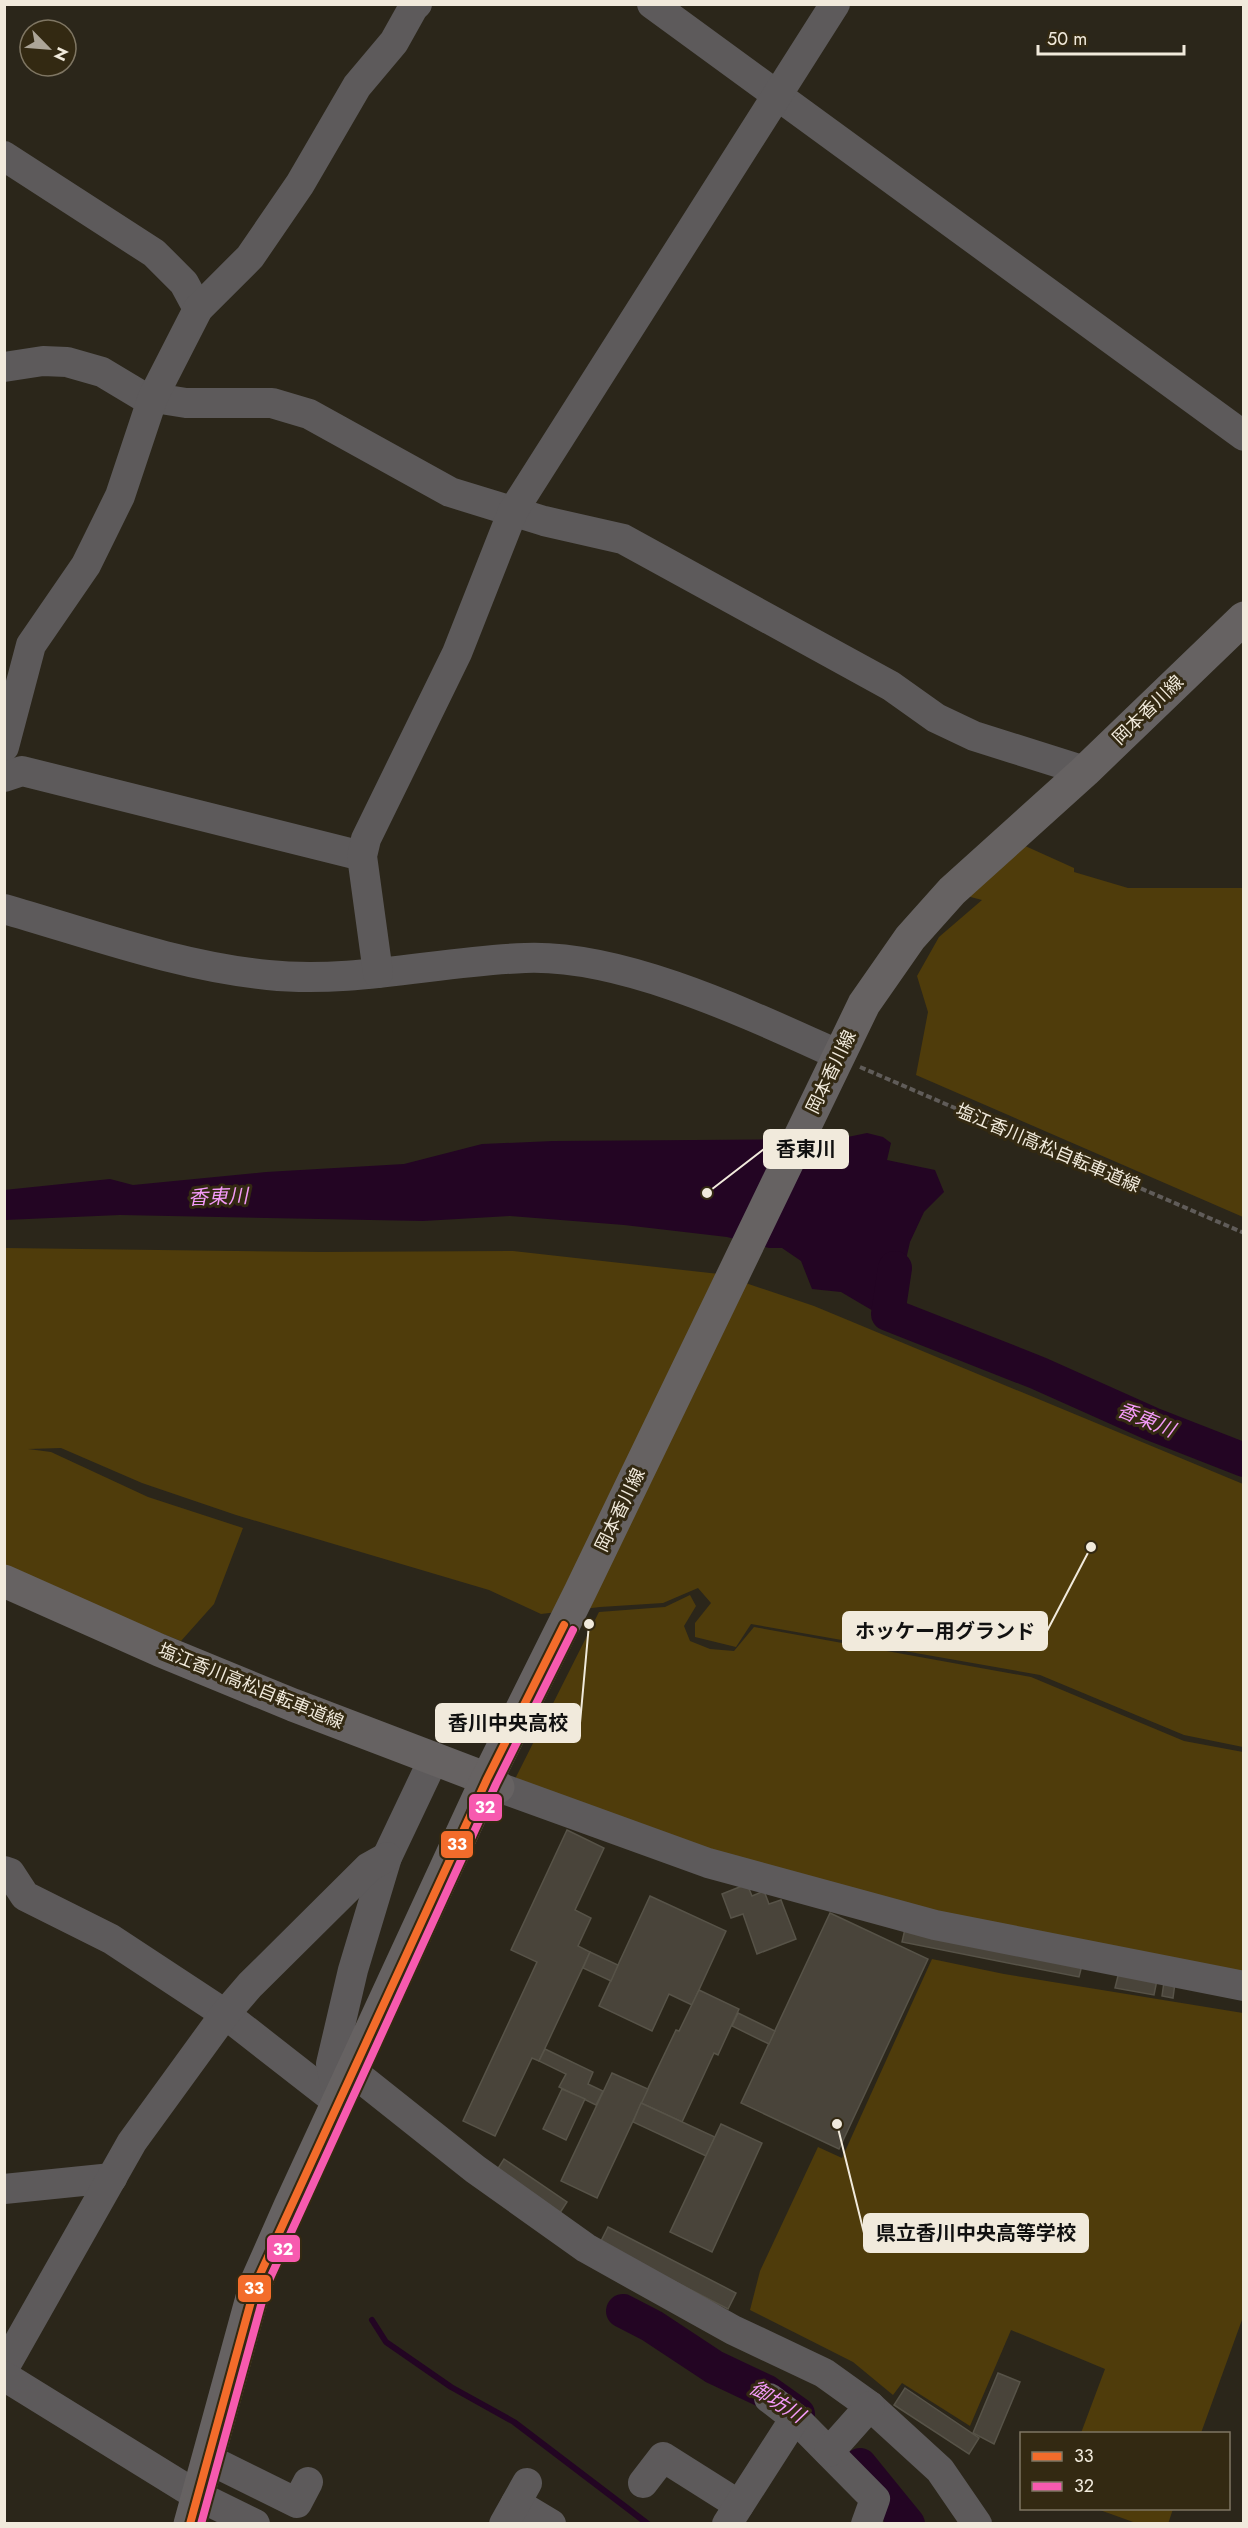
<svg xmlns="http://www.w3.org/2000/svg" width="1248" height="2528" font-family="Jost,'Noto Sans JP',sans-serif">
<rect width="100%" height="100%" fill="#2b261a"/>
<g fill="#4f3c0b">
<path d="M1023 845 1074 868V872L1128 888H1243V1217L916 1075 928 1012 917 976 939 937 982 900 967 896Z"/>
<path d="M5 1248 321 1252 513 1251 719 1274 814 1306 1243 1484V1747L1184 1735 1040 1675 751 1624 736 1647 695 1637V1623L711 1603 698 1588 663 1603 600 1607 541 1614 489 1590 236 1515 142 1483 61 1448 28 1449 51 1452 148 1497 243 1528 214 1604 181 1641 111 1614 5 1568Z"/>
<path d="M690 1595 696 1606 684 1626 690 1641 710 1649 734 1651 754 1627 1031 1677 1184 1741 1243 1752V1981L935 1919 702 1847 515 1779 599 1612 665 1607Z"/>
<path d="M932 1959 1004 1974 1243 2013V2317L1201 2433H1081L1105 2369 1011 2330 970 2426 902 2383 893 2395 853 2362 750 2310 760 2271 818 2147 842 2158Z"/>
<path d="M1097 2509H1173L1168 2524 1136 2523Z"/>
</g>
<path fill="#230523" d="M867 1133 883 1137 891 1143 887 1160 935 1170 944 1192 924 1212 910 1242 899 1291 888 1314 880 1315 841 1292 812 1289 801 1261 782 1248H769L727 1237 624 1225 510 1216 423 1221 120 1215 5 1220 4 1190 110 1179 133 1185 266 1172 404 1164 482 1144 553 1141 838 1139Z"/>
<g fill="none" stroke-linecap="round" stroke-linejoin="round">
<path stroke="#230523" stroke-width="6" d="M372 2320 386 2342 451 2387 514 2422 648 2524"/>
<g stroke="#230523" stroke-width="34">
<path d="M895 1268 888 1314 1038 1373 1152 1424 1244 1460"/>
<path d="M623 2311 652 2326 714 2367 767 2392 798 2414"/>
<path d="M860 2465 908 2524"/>
</g>
</g>
<g fill="#49443a" stroke="#575348" stroke-width="1.5">
<path d="M567 1830 604 1848 575 1910 591 1918 578 1946 590 1952 539 2061 532 2058 495 2136 463 2121 537 1962 511 1950Z"/>
<path d="M747 1884 752 1896 764 1891 769 1904 781 1900 796 1939 757 1954 743 1914 731 1918 722 1894Z"/>
<path d="M650 1896 726 1931 692 2005 669 1994 652 2031 599 2006Z"/>
<path d="M830 1913 928 1959 839 2149 741 2103Z"/>
<path d="M905 1929 1082 1965 1079 1977 902 1942Z"/>
<path d="M590 1952 618 1965 611 1981 583 1968Z"/>
<path d="M1119 1972 1157 1980 1154 1995 1115 1988Z"/>
<path d="M1164 1982 1175 1983 1173 1998 1162 1996Z"/>
<path d="M699 1990 739 2009 718 2055 714 2053 682 2122 641 2103 676 2030 679 2031Z"/>
<path d="M738 2013 775 2031 769 2044 732 2026Z"/>
<path d="M545 2049 593 2072 588 2084 603 2091 596 2105 559 2087 566 2074 539 2061Z"/>
<path d="M612 2073 648 2089 597 2198 561 2181Z"/>
<path d="M562 2089 585 2099 566 2140 543 2129Z"/>
<path d="M641 2103 715 2137 706 2156 633 2122Z"/>
<path d="M721 2124 762 2143 712 2252 670 2232Z"/>
<path d="M504 2159 567 2202 558 2216 495 2173Z"/>
<path d="M608 2227 736 2293 728 2309 600 2243Z"/>
<path d="M998 2373 1020 2382 994 2444 973 2433Z"/>
<path d="M905 2388 979 2438 969 2454 894 2405Z"/>
</g>
<g fill="none" stroke-linecap="round" stroke-linejoin="round">
<path stroke="#605c59" stroke-width="4" stroke-dasharray="6 3" stroke-linecap="butt" d="M860 1067 1244 1233"/>
<g stroke="#5d5a5b" stroke-width="30">
<path d="M652 4 1244 436"/>
<path d="M4 156 154 253 184 283 198 309"/>
<path d="M4 367 43 361 67 362 102 372 142 396 186 403H272L309 414 450 492 544 521 623 539 891 686 936 718 974 736 1085 771"/>
<path d="M4 747 31 645 86 565 120 496 153 397 198 309 250 257 300 184 357 86 394 42 413 8 417 4"/>
<path d="M4 777 22 771 362 856"/>
<path d="M4 909C91 934 178 966 268 975 354 984 439 961 525 958 623 954 750 1015 839 1055"/>
<path d="M378 973 362 856 366 839 457 653 513 511 835 4"/>
<path d="M498 1787 708 1863 935 1925 1244 1986"/>
<path d="M4 1871 10 1873 25 1896 111 1939 225 2014 339 2103"/>
<path d="M353 2072 475 2169 586 2248 733 2330 824 2373 870 2406 940 2470 977 2524"/>
<path d="M339 2103 331 2064 353 1970 387 1857 434 1758"/>
<path d="M4 2189 112 2178"/>
<path d="M4 2368 132 2142 225 2014 250 1985 369 1867 387 1857"/>
<path d="M4 2376 198 2496 255 2524"/>
<path d="M769 2398 795 2418 875 2499 866 2524"/>
<path d="M829 2452 870 2406"/>
<path d="M208 2459 297 2503 308 2482"/>
<path d="M643 2483 663 2457 739 2505"/>
<path d="M516 2503 551 2524"/>
<path d="M504 2524 527 2483"/>
<path d="M727 2524 795 2418"/>
</g>
<g stroke="#666262" stroke-width="33">
<path d="M4 1581 159 1650 293 1705 487 1779 498 1787"/>
<path d="M190 2524 256 2283 290 2206 487 1779 580 1592 864 1004 910 938 952 891 1085 771 1244 618"/>
</g>
<g stroke="#332912" stroke-width="12">
<path id="bus-1" d="M190 2524 256 2283 487 1779 564 1625"/>
</g>
<g stroke="#332912" stroke-width="12">
<path id="bus-2" d="M201 2524 266 2287 496 1784 573 1630"/>
</g>
<use href="#bus-1" stroke="#f36c2b" stroke-width="8"/>
<use href="#bus-2" stroke="#f75aaf" stroke-width="8"/>
</g>
<g text-anchor="middle" dominant-baseline="central" stroke-width="6" stroke-linejoin="round" paint-order="stroke">
<g font-size="18" fill="#f1eadc" stroke="#332912">
<text transform="translate(1148 710) rotate(-44)">岡本香川線</text>
<text transform="translate(831 1072) rotate(-64)">岡本香川線</text>
<text transform="translate(1048 1148) rotate(23)">塩江香川高松自転車道線</text>
<text transform="translate(620 1510) rotate(-64)">岡本香川線</text>
<text transform="translate(251 1686) rotate(22)">塩江香川高松自転車道線</text>
</g>
<g font-size="20" font-style="italic" fill="#f39af7" stroke="#332912">
<text transform="translate(218 1197) rotate(-2)">香東川</text>
<text transform="translate(1146 1420) rotate(22)">香東川</text>
<text transform="translate(777 2402) rotate(32)">御坊川</text>
</g>
</g>
<path fill="none" stroke="#f1eadc" stroke-width="2" d="M707 1193L764 1149M1091 1547L1047 1631M589 1624L580 1723M837 2124L864 2233"/>
<g fill="#f1eadc" stroke="#332912" stroke-width="2">
<circle cx="707" cy="1193" r="6"/>
<circle cx="1091" cy="1547" r="6"/>
<circle cx="589" cy="1624" r="6"/>
<circle cx="837" cy="2124" r="6"/>
</g>
<g fill="#f1eadc" stroke="#f1eadc" stroke-width="2">
<rect x="764" y="1130" width="84" height="38" rx="6"/>
<rect x="843" y="1612" width="204" height="38" rx="6"/>
<rect x="436" y="1704" width="144" height="38" rx="6"/>
<rect x="864" y="2214" width="224" height="38" rx="6"/>
</g>
<g font-size="20" text-anchor="middle" font-weight="bold" fill="#111">
<text x="806" y="1156">香東川</text>
<text x="945" y="1638">ホッケー用グランド</text>
<text x="508" y="1730">香川中央高校</text>
<text x="976" y="2240">県立香川中央高等学校</text>
</g>
<g stroke="#332912" stroke-width="2">
<rect x="468" y="1793" width="35" height="29" rx="6" fill="#f75aaf"/>
<rect x="440" y="1830" width="34" height="29" rx="6" fill="#f36c2b"/>
<rect x="266" y="2234" width="35" height="29" rx="6" fill="#f75aaf"/>
<rect x="237" y="2274" width="35" height="29" rx="6" fill="#f36c2b"/>
</g>
<g font-size="16" text-anchor="middle" font-weight="bold" fill="#fff">
<text x="485" y="1813">32</text>
<text x="457" y="1850">33</text>
<text x="283" y="2255">32</text>
<text x="254" y="2294">33</text>
</g>
<rect width="1248" height="2528" fill="none" stroke="#f1eadc" stroke-width="12"/>
<rect x="1020" y="2432" width="210" height="78" fill="#332912" stroke="#7f7663" stroke-width="1.5"/>
<rect x="1032" y="2452" width="30" height="9" fill="#f36c2b" stroke="#7f7663" stroke-width="1.5"/>
<text x="1074" y="2462" font-size="18" fill="#f1eadc">33</text>
<rect x="1032" y="2482" width="30" height="9" fill="#f75aaf" stroke="#7f7663" stroke-width="1.5"/>
<text x="1074" y="2492" font-size="18" fill="#f1eadc">32</text>
<g transform="translate(48 48) rotate(115)"><circle r="28" fill="#332912" stroke="#7f7663" stroke-width="1.5"/>
<path d="M0-4.5L10 22L0 15L-10 22Z" fill="#aca598"/>
<text y="-9" font-size="16" font-weight="bold" text-anchor="middle" fill="#f1eadc">N</text>
</g>
<path d="M1038 45v9h146v-9" fill="none" stroke="#f1eadc" stroke-width="3"/>
<text x="1047" y="45" font-size="18" fill="#f1eadc" stroke="#332912" stroke-width="4.5" paint-order="stroke">50 m</text>
</svg>
